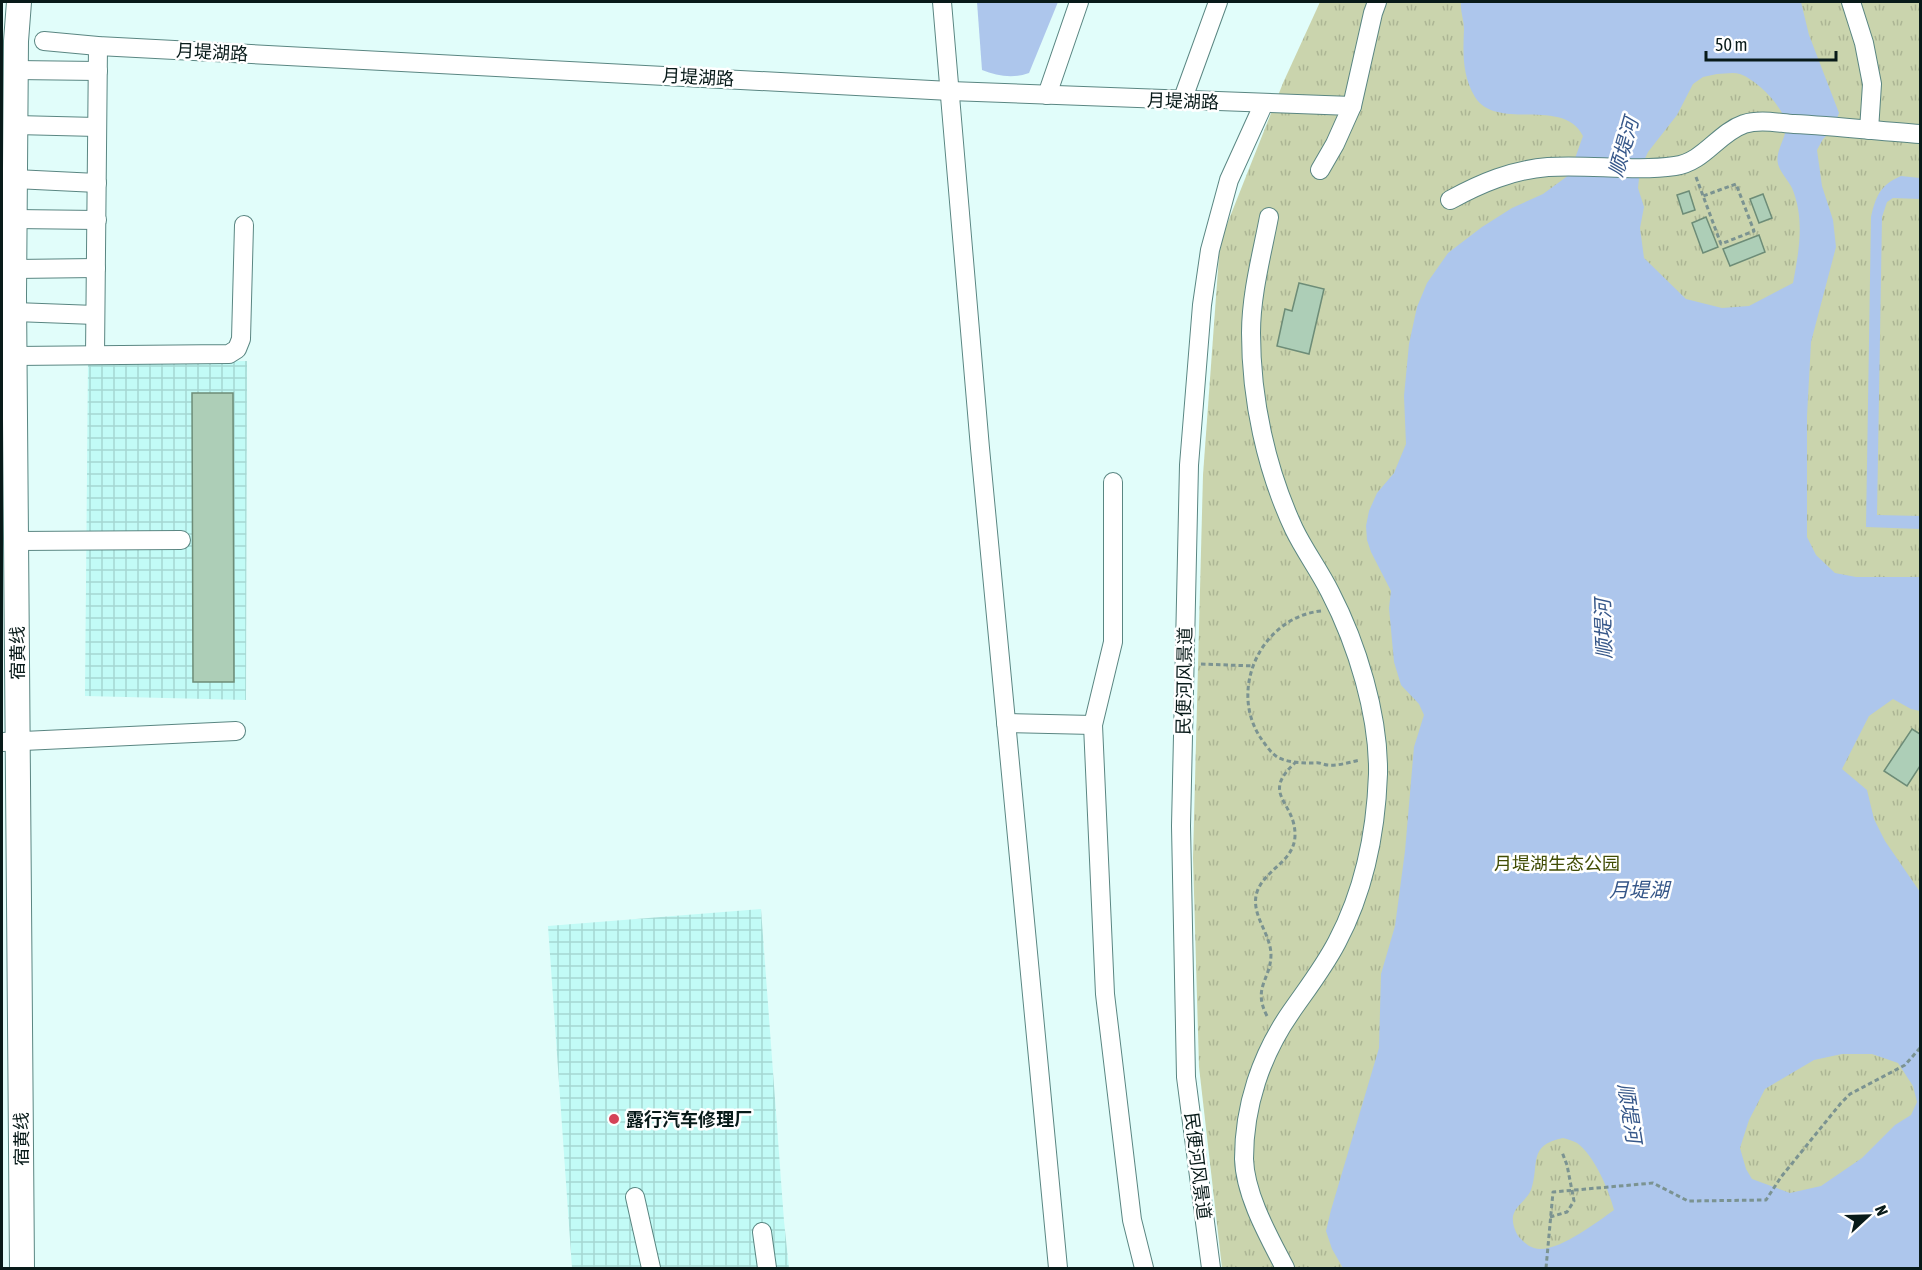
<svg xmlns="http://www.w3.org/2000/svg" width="1922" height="1270" font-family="'Asap Condensed','Noto Sans SC',sans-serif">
<defs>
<pattern id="industrial-grid" width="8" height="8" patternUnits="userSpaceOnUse" patternTransform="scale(1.5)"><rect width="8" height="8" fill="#c2fbf6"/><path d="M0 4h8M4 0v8" fill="none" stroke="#a5d7d2"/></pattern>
<pattern id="grass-tufts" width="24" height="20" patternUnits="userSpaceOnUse" patternTransform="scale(1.5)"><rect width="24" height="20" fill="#cad4ad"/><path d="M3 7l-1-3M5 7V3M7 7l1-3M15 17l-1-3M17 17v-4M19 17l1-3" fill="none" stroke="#acb594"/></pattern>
</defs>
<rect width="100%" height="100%" fill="#e1fdfa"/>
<g fill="url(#industrial-grid)">
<path d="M247 361 246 700 85 696 88 363Z"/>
<path d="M761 909 784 1221 789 1268H572L548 926Z"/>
</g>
<path fill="url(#grass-tufts)" d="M1320 2H1920V1268H1222L1199 1067 1193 858 1203 475 1220 242 1283 83Z"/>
<g fill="#adc6ec" fill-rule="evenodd">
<path d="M977 2H1058L1029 73C1013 79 997 76 982 70Z"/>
<path d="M1461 2H1801L1809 35 1839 113 1833 129 1823 139 1817 150 1822 186 1833 220 1836 247 1811 342 1807 416V537L1816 555 1835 573 1856 577H1920V711L1911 709 1893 699 1869 716 1842 769 1867 790 1874 819 1885 841 1920 892V1268H1343L1332 1249 1326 1231 1331 1210 1379 1048 1381 974 1395 926 1405 851 1414 747 1424 715 1419 704 1401 685 1394 662 1389 608 1391 591 1371 552 1367 540 1366 526 1369 511 1377 493 1394 473 1406 444 1404 396 1409 344 1417 307 1427 283 1448 253 1482 227 1512 208 1543 194 1569 175 1583 136C1563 96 1497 132 1475 97 1462 76 1463 52 1464 29 1464 20 1460 11 1461 2ZM1717 74C1724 74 1733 72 1740 74 1757 80 1787 109 1786 128 1785 140 1775 152 1778 164 1780 172 1788 180 1792 188 1805 219 1799 251 1793 283L1749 306 1722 308 1686 299 1644 258 1640 228 1644 207 1638 188 1640 169 1648 152 1677 115 1693 84 1703 77ZM1842 1054H1872L1898 1063 1913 1086 1917 1102 1911 1115 1895 1125 1862 1158 1821 1186 1790 1193 1752 1179 1746 1169 1740 1148 1749 1120 1765 1089 1814 1060ZM1563 1138C1568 1139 1573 1141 1577 1143 1594 1155 1609 1190 1614 1210 1597 1222 1555 1255 1534 1248 1527 1246 1524 1242 1519 1237 1515 1232 1512 1223 1513 1216 1516 1205 1526 1201 1531 1190 1540 1164 1527 1145 1563 1138Z"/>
<path d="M1901 176 1920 178V199L1893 198 1887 202 1882 217 1877 515 1920 516V529L1866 527 1871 217C1876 196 1880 185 1901 176Z"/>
</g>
<g fill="#adceb7" stroke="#6d8c77" stroke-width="1.5">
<path d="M1689 191 1695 210 1683 214 1677 195Z"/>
<path d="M1763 194 1772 218 1759 223 1750 199Z"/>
<path d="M1706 217 1718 247 1703 253 1692 223Z"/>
<path d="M1759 235 1765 252 1730 266 1723 249Z"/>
<path d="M1299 283 1324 289 1309 354 1277 346 1285 309 1292 311Z"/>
<path d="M192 393H233L234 682H193Z"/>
<path d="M1912 729 1920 734V766L1907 786 1884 771Z"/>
</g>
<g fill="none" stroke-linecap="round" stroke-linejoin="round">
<g stroke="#5a8682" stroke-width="20">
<g id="minor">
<path d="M942 2 980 448 1058 1268"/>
<path d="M1851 2 1864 43 1872 84 1869 130"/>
<path d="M44 41 98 46 950 91 1352 106"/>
<path d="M16 70 98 71"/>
<path d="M1047 95 1079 2"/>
<path d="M1182 101 1218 2"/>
<path d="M16 125 97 127"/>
<path d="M1320 170 1335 144 1352 106 1373 13 1377 2"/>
<path d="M15 179 97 183"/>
<path d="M1450 200C1481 183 1512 170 1548 167 1590 164 1633 172 1675 166 1704 162 1718 133 1744 124 1760 119 1778 123 1794 124 1836 126 1878 131 1920 134"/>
<path d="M1269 217C1262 254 1251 294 1251 333 1251 399 1266 469 1294 529 1304 550 1319 570 1330 592 1357 644 1379 715 1378 774 1376 831 1364 891 1337 942 1324 967 1307 989 1291 1012 1261 1055 1244 1106 1244 1159 1245 1195 1269 1237 1285 1268"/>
<path d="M15 219 97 220"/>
<path d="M15 269 96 268"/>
<path d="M15 312 95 315"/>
<path d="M95 355 98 46"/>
<path d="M15 356 229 354 237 349 241 339 244 225"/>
<path d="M1113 482V642L1093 725 1105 994 1132 1220 1144 1268"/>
<path d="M17 541 181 540"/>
<path d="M1006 723 1093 725"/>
<path d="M2 742 236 731"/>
<path d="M635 1197 651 1268"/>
<path d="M762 1232 767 1268"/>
<path d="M1211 1268 1186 1077 1181 826 1189 465 1202 305 1210 250 1229 180 1264 103"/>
</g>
</g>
<g stroke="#5a8682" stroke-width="26">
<path id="major" d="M19 2 16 41 14 296 22 1268"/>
</g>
<g stroke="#7b9391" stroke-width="3" stroke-dasharray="4.5 3" stroke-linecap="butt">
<path d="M1696 177 1721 244 1754 231 1736 184 1703 196"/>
<path d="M1321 611C1263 617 1228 687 1260 737 1265 744 1271 754 1279 758 1290 763 1303 763 1315 763 1320 762 1324 765 1328 765 1339 766 1350 762 1360 760"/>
<path d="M1201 664 1254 666"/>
<path d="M1267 1016C1252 987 1271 980 1271 954 1270 932 1250 914 1257 892 1265 869 1294 862 1295 836 1296 801 1259 795 1296 762"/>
<path d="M1550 1217 1567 1212 1574 1201 1567 1165 1562 1152"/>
<path d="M1546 1268 1553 1192 1653 1183 1688 1201 1766 1200 1781 1177 1841 1103 1850 1094 1905 1065 1920 1048"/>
</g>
<use href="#minor" stroke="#fff" stroke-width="18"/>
<use href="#major" stroke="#fff" stroke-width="24"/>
</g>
<circle fill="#d44459" stroke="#fff" stroke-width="2" cx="614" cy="1119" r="6"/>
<g text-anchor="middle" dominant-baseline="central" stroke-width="5" stroke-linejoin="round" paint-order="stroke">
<g font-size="18" fill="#081a19" stroke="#fff">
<text transform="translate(212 52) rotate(3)">月堤湖路</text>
<text transform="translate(698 77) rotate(3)">月堤湖路</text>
<text transform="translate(1183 101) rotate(2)">月堤湖路</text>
<text transform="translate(17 653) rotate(-90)">宿黄线</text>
<text transform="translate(1184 681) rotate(-89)">民便河风景道</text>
<text transform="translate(21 1139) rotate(-90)">宿黄线</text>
<text transform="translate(1198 1166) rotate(83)">民便河风景道</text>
</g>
<g font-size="18" fill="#414d05" stroke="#fff">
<text x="1557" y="863">月堤湖生态公园</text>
</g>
<g font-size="18" font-weight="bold" fill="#081a19" stroke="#fff" text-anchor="start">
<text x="626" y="1119">露行汽车修理厂</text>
</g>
<g font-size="20" font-style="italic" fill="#365789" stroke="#fff">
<text transform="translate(1623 147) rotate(-74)">顺堤河</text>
<text transform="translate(1603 629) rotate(-92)">顺堤河</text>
<text x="1639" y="889">月堤湖</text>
<text transform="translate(1630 1113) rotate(81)">顺堤河</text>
</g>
</g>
<rect width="1922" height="1270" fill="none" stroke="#081a19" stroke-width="6"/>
<g transform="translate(1868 1216) rotate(68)" stroke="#ffffff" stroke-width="4.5" paint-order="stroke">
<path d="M0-4.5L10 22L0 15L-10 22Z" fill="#081a19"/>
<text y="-9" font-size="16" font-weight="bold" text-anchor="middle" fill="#081a19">N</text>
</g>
<path d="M1706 51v9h130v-9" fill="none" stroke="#081a19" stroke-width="3"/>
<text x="1715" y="51" font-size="18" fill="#081a19" stroke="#ffffff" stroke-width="4.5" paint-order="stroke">50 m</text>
</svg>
